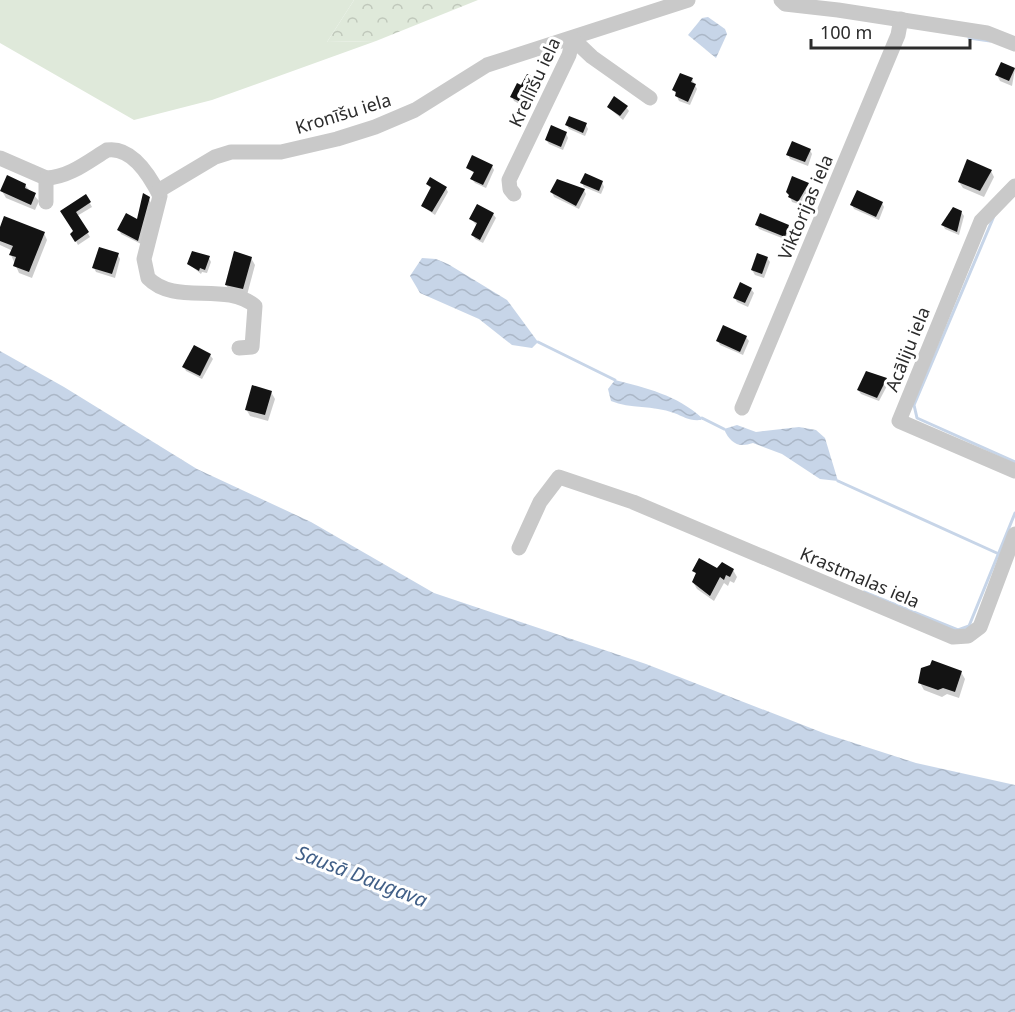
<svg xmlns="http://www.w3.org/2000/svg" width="1015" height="1012" font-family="'Noto Sans',sans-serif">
<defs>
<pattern id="forest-crowns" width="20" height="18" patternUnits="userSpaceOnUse" patternTransform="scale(1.5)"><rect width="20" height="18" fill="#dfe9da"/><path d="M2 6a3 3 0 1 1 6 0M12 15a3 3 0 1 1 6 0" fill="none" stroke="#c0c8bb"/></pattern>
<pattern id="water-waves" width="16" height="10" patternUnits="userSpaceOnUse" patternTransform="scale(1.5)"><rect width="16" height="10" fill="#c7d5e8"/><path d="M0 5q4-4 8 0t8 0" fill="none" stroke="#abb7c7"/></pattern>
</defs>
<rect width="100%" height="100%" fill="#fff"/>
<path fill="#dfe9da" d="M0 0H354L327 42 376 41 212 100 134 120 0 43Z"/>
<path fill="url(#forest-crowns)" d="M354 0H478L376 41 327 42Z"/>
<g fill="url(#water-waves)">
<path d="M708 17 725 29 727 34 716 58 688 35 702 18Z"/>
<path d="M422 258 436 259 448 264 507 300 538 342 532 348 512 345 479 319 420 293 410 276Z"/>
<path d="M0 351 64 387 197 469 311 522 434 593 646 664 826 734 916 763 1015 785V1012H0Z"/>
<path d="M615 380C646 388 677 395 702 418L701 420C688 421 685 417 674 413 653 405 630 409 611 401L608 389Z"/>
<path d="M737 425 756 432 799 427 816 430 825 438 838 481 820 479 782 454 753 443C738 448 730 443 724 429Z"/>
</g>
<g fill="#0003">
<path d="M1002 64 1015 69 1012 86 1000 81 997 75Z"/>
<path d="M692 79 697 89 690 105 679 101 674 90Z"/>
<path d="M536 80 539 85 527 108 514 101 512 97 522 87Z"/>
<path d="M608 107H626L629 111 623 120Z"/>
<path d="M567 125H586L588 129 585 136 569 129Z"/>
<path d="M566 133 568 138 563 150 549 144 546 140Z"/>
<path d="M810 150 812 154 808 166 790 159 788 154Z"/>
<path d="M492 166 494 170 486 188 475 183 472 179 475 174 468 168Z"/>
<path d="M991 171 994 177 984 197 963 188 959 182Z"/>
<path d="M602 182 604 187 601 194 584 187 582 183Z"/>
<path d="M427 184 446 188 448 192 435 215 422 206 432 190Z"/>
<path d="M808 184 810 188 801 205 792 202 790 197Z"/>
<path d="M25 185 39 201 35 210 6 198 2 191Z"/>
<path d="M584 190 586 194 579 209 554 197 552 192Z"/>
<path d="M147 195 151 203 141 244 121 234 119 230 138 221Z"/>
<path d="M86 196 92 207 77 216 90 237 78 245 72 234 75 232 62 211Z"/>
<path d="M882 203 884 207 879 220 854 209 852 205Z"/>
<path d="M961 212 964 216 959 235 945 229 943 225Z"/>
<path d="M493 214 496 218 483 243 475 239 473 235 477 226 471 219Z"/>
<path d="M757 225 788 226 791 230 787 240 759 229Z"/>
<path d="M0 231 44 233 47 240 32 278 19 273 11 255 13 251 0 245Z"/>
<path d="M118 255 120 259 115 278 96 272 94 268Z"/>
<path d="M209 258 211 262 207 273 202 272 201 274 189 264Z"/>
<path d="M251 258 255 265 247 295 230 291 226 285Z"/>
<path d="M767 258 770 262 764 278 755 275 752 270Z"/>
<path d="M751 289 754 293 748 307 737 302 735 298Z"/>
<path d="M746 337 749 341 743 355 720 345 718 341Z"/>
<path d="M210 355 213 359 202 379 186 371 184 367Z"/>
<path d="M886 380 888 384 879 401 861 394 858 390Z"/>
<path d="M271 392 275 399 268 421 250 416 246 409Z"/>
<path d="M733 570 737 577 734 583 730 581 728 586 724 583 714 601 697 589 693 582 697 575 694 571Z"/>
<path d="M961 672 965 679 959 698 947 694 942 697 924 690 920 683Z"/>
</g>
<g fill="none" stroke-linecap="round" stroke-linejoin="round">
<g stroke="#c7d5e8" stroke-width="3">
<path d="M969 38 990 41"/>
<path d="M994 216 914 405 917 418 1015 462"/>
<path d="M538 342 615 380"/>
<path d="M702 418 724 429"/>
<path d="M838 481 999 554"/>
<path d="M864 592 958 630 969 626 1015 513"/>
</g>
</g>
<g fill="#131313">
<path d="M1001 62 1015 68 1009 81 995 75Z"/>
<path d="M680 73 693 78 691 82 696 84 688 102 675 96 676 92 672 90Z"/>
<path d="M527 74 537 79 525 104 510 97 517 83 521 85Z"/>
<path d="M614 96 628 106 620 116 607 107Z"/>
<path d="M569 116 587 123 583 133 565 125Z"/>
<path d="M551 125 567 132 561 147 545 140Z"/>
<path d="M792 141 811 149 805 162 786 155Z"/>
<path d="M472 155 493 165 483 185 470 179 474 172 466 168Z"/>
<path d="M967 159 992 170 980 191 958 182Z"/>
<path d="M585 173 603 181 599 191 580 183Z"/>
<path d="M7 175 26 184 25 188 36 193 31 205 0 191Z"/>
<path d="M792 176 809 183 798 202 788 197 789 195 786 192Z"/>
<path d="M430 177 447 187 432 212 421 206 431 187 426 184Z"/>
<path d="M557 179 585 189 576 206 550 192Z"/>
<path d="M857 190 883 202 876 217 850 205Z"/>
<path d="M143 193 150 197 138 241 117 230 126 213 137 219Z"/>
<path d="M86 194 91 202 76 212 89 232 75 242 70 234 73 231 60 211Z"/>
<path d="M477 204 494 213 480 240 471 235 477 223 469 219Z"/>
<path d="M953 207 962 211 957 232 941 225Z"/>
<path d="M760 213 789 225 785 237 755 225Z"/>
<path d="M4 216 45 232 29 272 13 266 16 257 9 255 13 246 0 241V227Z"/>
<path d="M99 247 119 253 112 274 92 268Z"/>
<path d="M192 251 210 256 205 270 200 268 199 271 187 264Z"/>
<path d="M234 251 252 257 243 289 225 285Z"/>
<path d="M757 253 768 257 762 274 751 270Z"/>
<path d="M740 282 752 288 745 303 733 298Z"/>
<path d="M723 325 747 336 740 352 716 341Z"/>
<path d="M194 345 211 354 200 376 182 367Z"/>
<path d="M866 371 887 378 877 398 857 390Z"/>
<path d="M252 385 272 391 265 415 245 410Z"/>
<path d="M699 558 717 568 722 562 734 569 730 577 726 575 724 580 720 577 710 596 692 582 696 573 692 571Z"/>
<path d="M932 660 962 671 955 692 943 688 938 690 918 683 921 668 930 665Z"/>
</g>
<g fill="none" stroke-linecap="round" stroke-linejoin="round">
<g stroke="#c9c9c9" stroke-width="15">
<path d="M781 0 785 4 838 10 987 33 1015 44"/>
<path d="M0 158 46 178C68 178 89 161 107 150 132 146 150 176 160 196L144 259 148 278C175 306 225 281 255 306L252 347 239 348"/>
<path d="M1015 186 981 221 899 421 1015 471"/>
<path d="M158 191 215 157 231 152H281L337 139 375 127 415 110 487 65 688 0"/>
<path d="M514 194 510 189 509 180 569 55 573 39 592 57 650 98"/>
<path d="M46 202V178"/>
<path d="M742 408 898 35 901 19"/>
<path d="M519 548 540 502 559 477 633 502 953 637 968 636 980 627 1015 534"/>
</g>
</g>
<g text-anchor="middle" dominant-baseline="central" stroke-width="6" stroke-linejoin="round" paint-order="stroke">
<g font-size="18" fill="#2c2c2c" stroke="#fff">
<text transform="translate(534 82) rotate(-65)">Krellīšu iela</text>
<text transform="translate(343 113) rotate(-17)">Kronīšu iela</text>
<text transform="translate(805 207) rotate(-67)">Viktorijas iela</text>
<text transform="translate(907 349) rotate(-68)">Acāliju iela</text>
<text transform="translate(860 577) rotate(23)">Krastmalas iela</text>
</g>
<g font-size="20" font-style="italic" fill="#415f87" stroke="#fff">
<text transform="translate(362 876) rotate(21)">Sausā Daugava</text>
</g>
</g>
<path d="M811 39v9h159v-9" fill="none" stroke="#2c2c2c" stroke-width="3"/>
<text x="820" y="39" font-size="18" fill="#2c2c2c" stroke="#ffffff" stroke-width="4.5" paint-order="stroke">100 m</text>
</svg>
